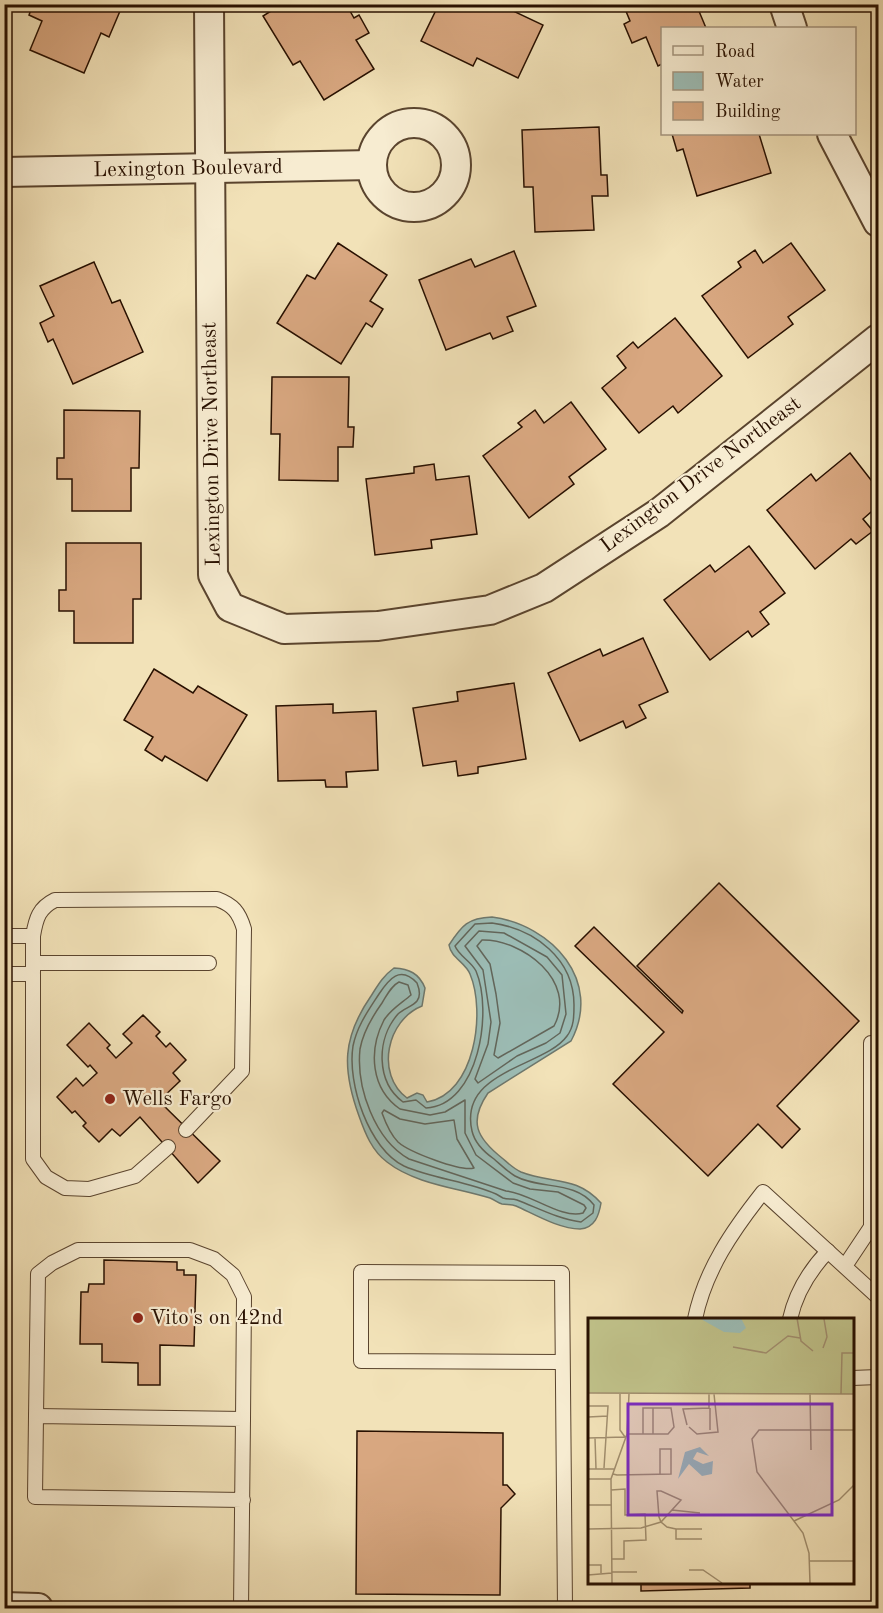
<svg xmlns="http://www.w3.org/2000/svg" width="883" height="1613" font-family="'Old Standard TT',serif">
<rect width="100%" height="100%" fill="#f2e2b8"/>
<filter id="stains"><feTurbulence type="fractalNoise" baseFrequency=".00333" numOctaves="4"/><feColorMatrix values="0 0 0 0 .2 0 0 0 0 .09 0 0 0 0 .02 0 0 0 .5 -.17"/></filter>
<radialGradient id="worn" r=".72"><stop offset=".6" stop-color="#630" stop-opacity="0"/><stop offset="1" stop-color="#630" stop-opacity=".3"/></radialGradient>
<path fill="#9cbdb6" stroke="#6e786d" stroke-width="1.5" d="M492 917C552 925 603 981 571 1041L488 1093C468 1122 477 1138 502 1158 508 1163 514 1169 521 1172 551 1184 576 1175 601 1203 599 1215 595 1228 580 1229 559 1229 534 1214 516 1206 511 1204 507 1205 502 1204 498 1203 495 1200 490 1198 457 1188 415 1184 387 1162 372 1151 365 1133 359 1116 342 1069 342 1038 371 996 378 985 383 976 394 968 409 969 419 973 425 988L422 1006C387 1020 375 1074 407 1098L417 1093 423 1095 427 1102C475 1094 486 1012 470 974 465 962 451 958 449 945 462 925 468 918 492 917Z"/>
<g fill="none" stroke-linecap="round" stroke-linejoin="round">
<g stroke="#62665b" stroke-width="1.5">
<path d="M492 923C535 929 574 959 574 1005 574 1016 574 1027 567 1036 545 1067 458 1070 472 1131 475 1144 484 1152 494 1159 501 1165 508 1172 515 1176 540 1190 575 1180 594 1205L593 1213 581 1222C558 1219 538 1208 517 1200 512 1198 508 1200 503 1198 501 1197 498 1195 496 1194 467 1181 433 1179 404 1166 369 1149 347 1084 353 1046 357 1026 368 1011 379 994 389 979 400 965 417 983 419 988 421 996 417 1001 413 1006 403 1009 398 1014 376 1039 376 1082 403 1102L416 1100 426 1108C479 1105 493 1011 476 971 471 961 459 956 455 946L475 924Z"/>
<path d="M479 931 504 933 547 957 562 975 566 1014 560 1033 546 1043 517 1056 478 1083 475 1079 488 1044 491 1022 483 970 465 946Z"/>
<path d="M482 940C522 939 578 981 554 1026L498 1058 494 1055 500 1023 496 994 490 964 477 946Z"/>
<path d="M399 982 408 985 411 995C402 1003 391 1009 384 1020 368 1051 371 1089 400 1109L430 1115 445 1112 465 1100V1133L476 1155 513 1183 530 1189 558 1192 584 1205 586 1208 583 1213C562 1220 528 1192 506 1191L409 1159C375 1140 356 1088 360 1049 363 1032 372 1017 382 1003 387 995 391 986 399 982Z"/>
<path d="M384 1110 400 1119 425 1124 454 1120 457 1139 474 1168C461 1172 409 1152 398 1142 390 1134 386 1124 382 1113Z"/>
</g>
</g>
<g fill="#d8a780" stroke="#281000" stroke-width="1.5">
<path d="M33 4H123L109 37 101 33 84 73 30 50 42 21 29 15Z"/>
<path d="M282 4H346L354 18 359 15 369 33 356 40 374 69 324 100 300 61 293 65 263 16Z"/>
<path d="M439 4H516L513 11 543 25 518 78 477 58 473 66 421 41Z"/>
<path d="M623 4H696L706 28H662V64L658 66 646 37 632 43 624 24 630 21Z"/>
<path d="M599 127 601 175H607L608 196H592L594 230 535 232 533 187H524L522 130Z"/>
<path d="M672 134H759L771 173 697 196 683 149 677 151Z"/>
<path d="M338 243 387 275 370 301 383 309 372 327 366 323 341 364 277 323 307 275 315 279Z"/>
<path d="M791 243 825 290 788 317 793 324 748 358 702 296 741 267 738 262 755 250 763 263Z"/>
<path d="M514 251 536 306 507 317 513 331 493 339 490 333 446 350 419 280 471 259 475 267Z"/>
<path d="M94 262 112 303 120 300 143 352 73 384 53 339 48 342 40 323 54 316 40 286Z"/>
<path d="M675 318 722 376 678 413 673 406 639 433 602 388 626 368 617 356 633 342 638 348Z"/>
<path d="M272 377H349L348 427H354L353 447H338V481L279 480 280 434H271Z"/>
<path d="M571 402 606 449 569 477 574 484 529 518 483 456 522 427 518 423 535 410 544 423Z"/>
<path d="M64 410 140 411 139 468H131V511H72V479H57V458H64Z"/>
<path d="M850 453 878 489V506L863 519 873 531 856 544 851 539 815 569 767 510 811 474 816 481Z"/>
<path d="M434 464 436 480 469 476 477 534 431 540 432 548 375 555 366 479 414 473V467Z"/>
<path d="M66 543H141V599H133V643H74V611H59V590H66Z"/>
<path d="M749 546 785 593 760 612 769 624 752 637 748 631 710 660 664 600 710 565 715 572Z"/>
<path d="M643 638 668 692 639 705 646 718 626 728 623 721 580 741 548 673 600 649 603 656Z"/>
<path d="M154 669 193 693 198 686 247 715 207 781 165 756 162 761 145 750 153 737 124 720Z"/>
<path d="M514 683 526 759 478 767V773L458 776 456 761 423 766 413 708 458 701 457 692Z"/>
<path d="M333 704V713L376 711 378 770 346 772 347 787H326L325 780 278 781 276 706Z"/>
<path d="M719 883 859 1021 777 1106 800 1129 782 1148 758 1124 708 1176 613 1084 664 1032 575 946 594 927 682 1013 683 1011 637 966Z"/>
<path d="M143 1015 160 1032 156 1036 166 1047 170 1043 186 1060 173 1073 180 1081 159 1101 220 1161 198 1183 140 1117 120 1136 112 1129 99 1142 83 1126 86 1123 75 1111 72 1113 57 1097 76 1078 83 1086 97 1073 90 1065 88 1067 67 1045 89 1023 110 1045 107 1048 116 1058 132 1043 123 1034Z"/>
<path d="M104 1260 177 1262V1270H184V1275H196L194 1346 160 1345V1385H138V1363L102 1362V1344H80L81 1292H88L89 1284H104Z"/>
<path d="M357 1431 503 1433V1485H507L515 1494 501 1508 500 1595 356 1594Z"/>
<path d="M641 1582H750V1588L641 1591Z"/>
</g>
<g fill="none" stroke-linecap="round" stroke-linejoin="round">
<g stroke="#5a442e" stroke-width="16">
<g id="lane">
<path d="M4 936H33C36 918 39 908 55 900L217 899C233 905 239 912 244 929L242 1071 186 1130"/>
<path d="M33 936V972"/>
<path d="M33 963H209"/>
<path d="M4 974H33V1159L46 1177 65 1188 89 1189 135 1176 168 1147"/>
<path d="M845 1266 871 1227V1043"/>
<path d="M695 1319C705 1270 733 1230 763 1192L878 1297"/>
<path d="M790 1319C796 1292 809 1271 828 1251"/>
<path d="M561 1362 361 1361V1272L562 1273 565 1608"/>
<path d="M852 1378 878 1377"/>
<path d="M36 1416 38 1274 52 1263 78 1250H190L214 1259 233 1275 244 1297 243 1419"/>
<path d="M241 1608 243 1419 36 1416 35 1497 243 1500"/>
</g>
</g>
<g stroke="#5a442e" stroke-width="32">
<g id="street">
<path d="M209 4 213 575 230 607 284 629 378 626 490 610 544 588 659 513 878 339"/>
<path d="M784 4 792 28"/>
<circle cx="414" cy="165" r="42"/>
<path d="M832 134 878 222"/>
<path d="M4 172 372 165"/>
<path d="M4 1607 38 1608"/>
</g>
</g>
<use href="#lane" stroke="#f7ecd1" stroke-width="14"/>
<use href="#street" stroke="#f7ecd1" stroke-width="28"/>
</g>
<g fill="#8f2418" stroke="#f7ecd1" stroke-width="2">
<circle cx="110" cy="1099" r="6"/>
<circle cx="138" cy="1318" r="6"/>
</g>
<g text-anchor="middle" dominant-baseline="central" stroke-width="4.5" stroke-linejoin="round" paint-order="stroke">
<g font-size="21" fill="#281000" stroke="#f7ecd1">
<text transform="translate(188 169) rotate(-1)">Lexington Boulevard</text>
<text transform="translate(212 444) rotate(-91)">Lexington Drive Northeast</text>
<text transform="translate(701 475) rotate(-37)">Lexington Drive Northeast</text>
</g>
<g font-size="21" fill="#281000" stroke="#f7ecd1" text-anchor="start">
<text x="122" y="1099">Wells Fargo</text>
<text x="150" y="1318">Vito's on 42nd</text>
</g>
</g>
<g transform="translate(588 1318)">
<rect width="266" height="266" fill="#f2e2b8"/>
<path d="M0 0H265V76L0 75Z" fill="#c0c28a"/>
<path d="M111 0H153L158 10 152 15 136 14ZM112 129 121 138 109 134 105 141 115 146 125 143 124 156 114 158 101 146 90 161 97 134Z" fill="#9cbdb6"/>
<path fill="none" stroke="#a18e6e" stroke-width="1.5" d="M209 0 213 23 225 33M145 29 178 35 200 18 212 20M235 30 239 19 236 1M0 75 266 76M32 75V112L37 119M222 75 223 132M253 76 254 35H266M0 88H20L16 150M122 90V112M0 99 20 98M99 107 95 91 121 90V76M101 109 109 116 130 114 126 76M39 116H65V90H55V116M65 116H80L86 109 83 90H65M0 120 37 119M7 120 8 151M0 151H26M25 156 29 157 83 156V131H72V156M0 161H23M23 172 37 171V197L57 196 58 222 36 223V241H24M0 187H23M84 192 112 195M206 203 251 182 266 167M0 211 53 210 73 204 93 182 73 173H69L71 199 73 204 79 209 88 211M114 211H88V221H114M222 243H266M0 247H13V255M101 252H115L134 265M24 254H49M0 257 24 255M24 265 23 161 39 116 41 76M222 265 221 235 215 215 169 154 164 121 171 112H266"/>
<path fill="#7b2cbf" fill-opacity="0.15" stroke="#7b2cbf" stroke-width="3" d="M40 86H244V197H40Z"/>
<rect width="266" height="266" fill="none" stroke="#281000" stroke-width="3"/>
</g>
<rect width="883" height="1613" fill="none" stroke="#f2e2b8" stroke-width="24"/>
<rect x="6" y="6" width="871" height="1601" fill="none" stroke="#281000" stroke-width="3"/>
<rect x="12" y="12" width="859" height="1589" fill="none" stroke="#281000" stroke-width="1.5"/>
<rect x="661" y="27" width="195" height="108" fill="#f7ecd1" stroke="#a4947d" stroke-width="1.5"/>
<rect x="673" y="46" width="30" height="9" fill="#f7ecd1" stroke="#a4947d" stroke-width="1.5"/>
<text x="715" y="57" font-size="18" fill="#281000">Road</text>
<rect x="673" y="72" width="30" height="18" fill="#9cbdb6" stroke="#a4947d" stroke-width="1.5"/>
<text x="715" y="87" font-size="18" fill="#281000">Water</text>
<rect x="673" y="102" width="30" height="18" fill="#d8a780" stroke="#a4947d" stroke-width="1.5"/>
<text x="715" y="117" font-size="18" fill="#281000">Building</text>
<rect width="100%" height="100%" filter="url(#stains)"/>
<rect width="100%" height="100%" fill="url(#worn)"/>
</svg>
